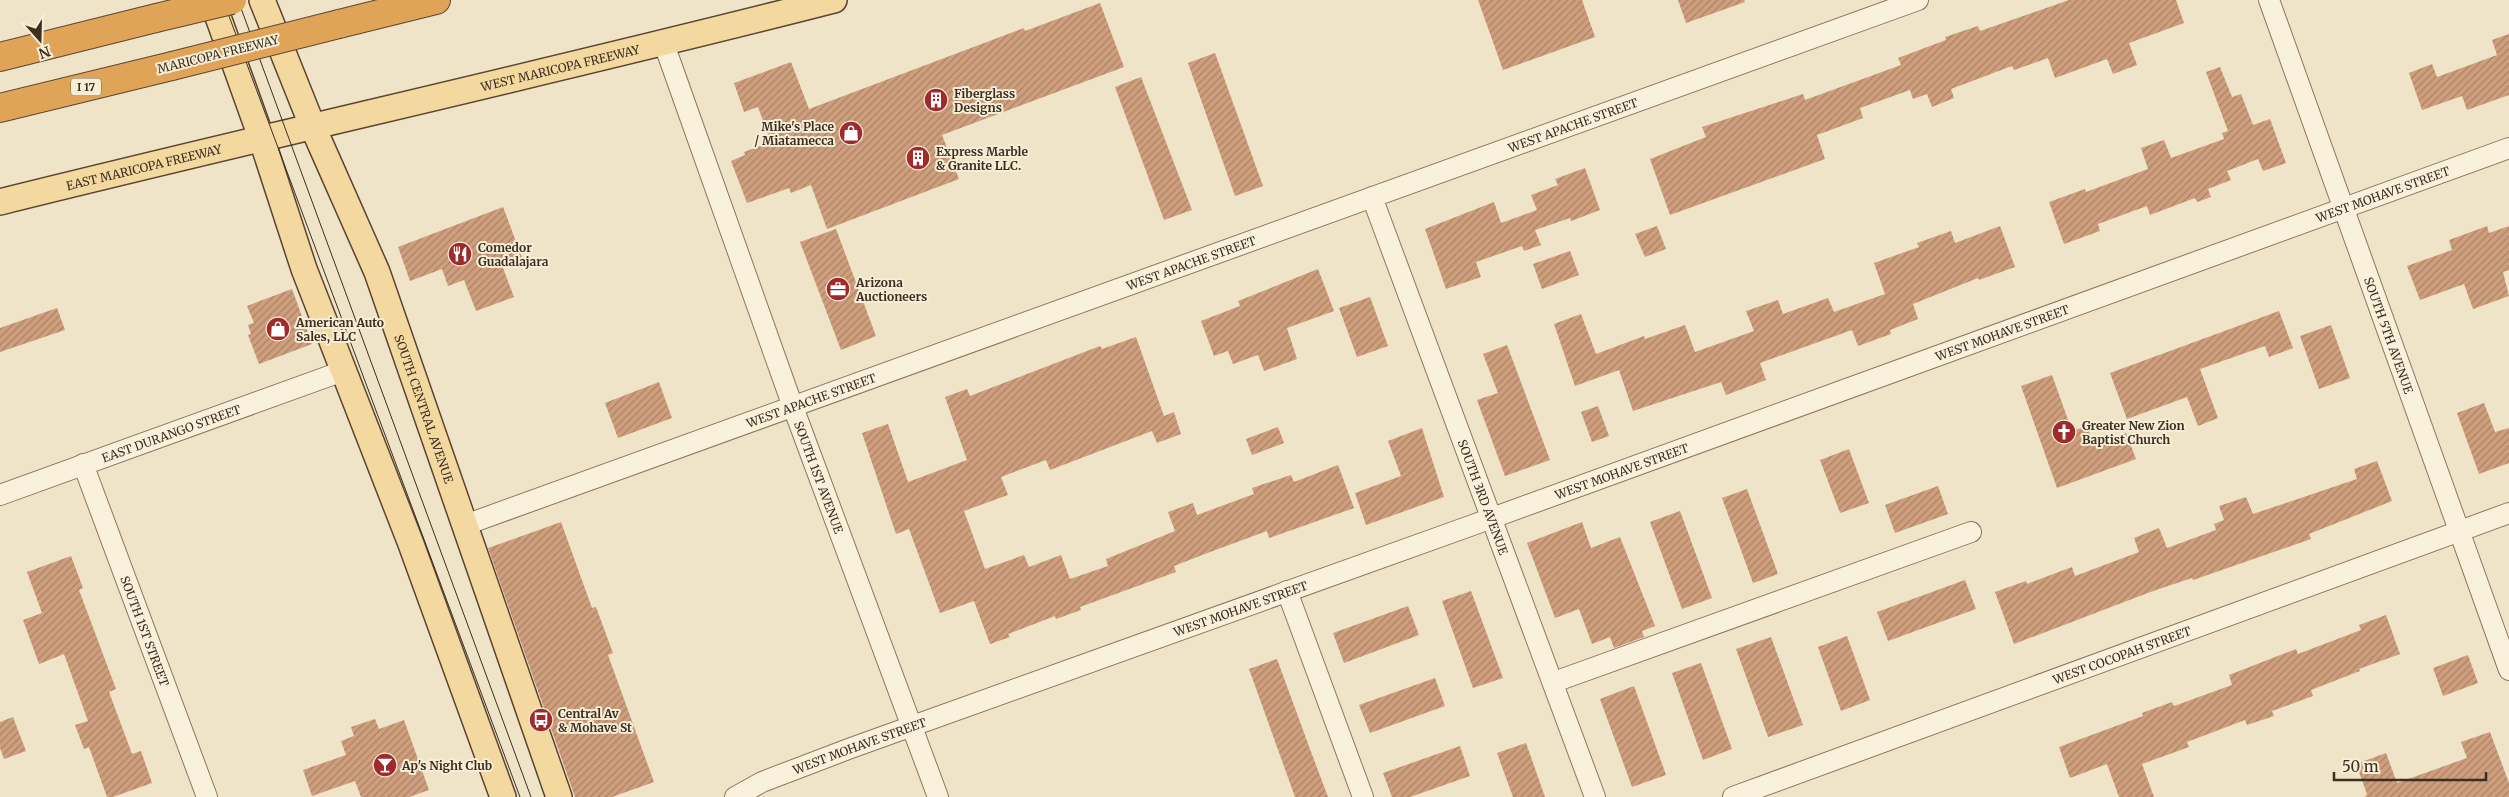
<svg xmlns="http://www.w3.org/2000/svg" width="2509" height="797" font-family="Merriweather,serif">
<defs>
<pattern id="building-hatch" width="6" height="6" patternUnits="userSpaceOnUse" patternTransform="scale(1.25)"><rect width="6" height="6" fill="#cf9f7d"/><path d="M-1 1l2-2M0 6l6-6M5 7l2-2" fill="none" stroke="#a98266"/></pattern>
</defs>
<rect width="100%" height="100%" fill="#f0e4c8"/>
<g fill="url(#building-hatch)">
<path d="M1478 0H1582L1595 37 1503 70Z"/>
<path d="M1678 0H1744L1745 2 1686 23Z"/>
<path d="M2069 0H2176L2184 23 2129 43 2137 65 2113 74 2107 59 2055 78 2048 58 2014 70 2012 66 1951 89 1954 98 1932 107 1927 94 1913 99 1910 90 1860 108 1863 118 1817 135 1825 159 1670 215 1650 159 1706 137 1702 127 1803 94 1805 100 1901 65 1898 58 1946 40 1945 37 1978 26 1980 31Z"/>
<path d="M1100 3 1124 67 942 135 959 179 827 229 811 185 791 193 789 188 747 203 731 161 745 155 744 152 771 142 758 107 744 112 734 83 791 62 809 109 1024 28 1025 31Z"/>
<path d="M2509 34V95L2467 110 2462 96 2422 110 2409 73 2432 64 2437 77 2497 55 2492 40Z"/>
<path d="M1215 53 1263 186 1235 196 1188 63Z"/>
<path d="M2220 67 2232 97 2241 94 2253 125 2270 119 2286 163 2263 171 2258 159 2227 171 2231 180 2208 189 2211 197 2197 202 2195 198 2150 215 2147 206 2098 224 2100 231 2064 244 2049 202 2085 189 2086 192 2148 169 2141 148 2164 140 2171 158 2224 139 2222 133 2228 131 2206 72Z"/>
<path d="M1141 77 1192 210 1164 220 1115 87Z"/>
<path d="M1585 168 1600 210 1571 221 1570 218 1535 230 1541 245 1524 251 1522 246 1476 262 1481 277 1446 289 1425 229 1494 202 1501 223 1537 210 1531 195 1558 185 1555 179Z"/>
<path d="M503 207 523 260 503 268 514 297 476 311 464 280 448 286 442 269 410 281 398 247Z"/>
<path d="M1657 226 1666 249 1645 257 1635 234Z"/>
<path d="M2000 226 2015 267 1979 280 1978 278 1913 304 1918 319 1890 330 1891 334 1858 346 1852 330 1760 363 1766 380 1726 395 1721 382 1633 411 1619 370 1575 386 1554 324 1581 314 1596 354 1644 336 1645 339 1685 325 1695 352 1754 331 1746 311 1778 300 1783 314 1828 298 1834 312 1885 294 1874 263 1919 247 1917 243 1951 231 1955 243Z"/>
<path d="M2487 226 2489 233 2509 226V270L2503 272 2509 296 2473 309 2464 284 2420 300 2407 266 2452 250 2449 240Z"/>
<path d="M836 229 876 336 841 350 800 242Z"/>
<path d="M1570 251 1579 275 1542 289 1533 264Z"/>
<path d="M1318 269 1334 311 1287 328 1297 359 1264 371 1258 355 1233 364 1228 351 1214 356 1201 321 1240 306 1238 301Z"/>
<path d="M292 289 312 344 259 364 248 335 251 334 248 325 254 323 247 306Z"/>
<path d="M1370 297 1388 346 1357 357 1339 308Z"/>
<path d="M57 308 65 330 0 352V328Z"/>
<path d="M2279 311 2293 348 2269 357 2265 346 2200 369 2218 418 2198 426 2187 397 2127 419 2110 373Z"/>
<path d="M2331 325 2350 378 2319 389 2300 336Z"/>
<path d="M1136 337 1164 416 1174 412 1181 434 1157 443 1152 431 1050 470 1046 460 1001 477 1008 495 964 511 985 569 1024 555 1029 567 1061 555 1070 579 1108 566 1106 559 1175 531 1168 512 1193 503 1197 515 1254 494 1252 488 1291 475 1294 482 1338 465 1354 508 1269 538 1267 531 1210 552 1174 566 1176 572 1080 607 1081 610 1056 619 1055 616 1008 634 1010 637 990 644 974 601 940 613 909 529 896 534 862 433 888 424 908 482 967 460 945 397 967 389 970 396 1100 346 1102 349Z"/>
<path d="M1507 345 1550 460 1505 476 1477 400 1498 393 1483 354Z"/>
<path d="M2052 375 2072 431 2087 426 2094 445 2126 433 2136 459 2057 488 2021 386Z"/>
<path d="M659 382 672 418 618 438 605 403Z"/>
<path d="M2484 403 2495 432 2509 428V463L2479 474 2457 413Z"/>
<path d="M1598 406 1609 436 1592 442 1581 412Z"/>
<path d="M1278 427 1284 443 1252 455 1246 439Z"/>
<path d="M1422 428 1444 497 1366 525 1355 493 1401 476 1388 441Z"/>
<path d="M1849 449 1869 503 1840 513 1820 460Z"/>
<path d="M2377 461 2392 501 2309 534 2311 539 2193 580 2192 578 2153 591 2014 644 1995 592 2026 581 2027 584 2072 567 2075 576 2139 552 2134 538 2159 528 2167 548 2216 530 2214 524 2224 520 2219 506 2246 497 2253 514 2357 479 2354 469Z"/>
<path d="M1938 486 1948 514 1895 533 1885 505Z"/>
<path d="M1747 489 1778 574 1753 583 1722 498Z"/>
<path d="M1680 511 1712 598 1682 609 1650 522Z"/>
<path d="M561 522 592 608 596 607 613 653 608 655 654 782 612 797H575L488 548Z"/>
<path d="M1582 522 1591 548 1620 537 1655 626 1642 631 1644 637 1614 648 1610 637 1592 644 1579 609 1555 618 1527 543Z"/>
<path d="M71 556 83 588 79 590 116 689 109 692 132 754 141 751 152 783 113 797H107L89 747 84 749 75 725 88 721 64 654 39 664 23 620 42 613 27 572Z"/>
<path d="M1965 580 1976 609 1888 641 1877 612Z"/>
<path d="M1471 591 1503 678 1473 688 1442 601Z"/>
<path d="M1408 606 1419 635 1344 663 1333 633Z"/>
<path d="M2386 615 2400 654 2359 669 2360 671 2311 690 2313 696 2272 711 2274 716 2247 725 2245 720 2187 742 2189 747 2142 764 2154 797H2119L2107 764 2070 778 2059 747 2143 716 2142 713 2172 702 2174 706 2232 685 2229 675 2296 649 2298 654 2361 630 2359 625Z"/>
<path d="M1847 636 1870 700 1841 711 1818 647Z"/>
<path d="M1771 637 1803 725 1768 737 1736 649Z"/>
<path d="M2468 655 2478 683 2443 696 2433 668Z"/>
<path d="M1277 659 1307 741 1328 797H1295L1249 669Z"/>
<path d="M1701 663 1732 749 1703 760 1672 673Z"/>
<path d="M1435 678 1445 706 1370 733 1359 705Z"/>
<path d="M1634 686 1666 775 1632 787 1600 699Z"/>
<path d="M13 717 26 751 4 759 0 748V722Z"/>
<path d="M375 719 379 729 404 720 429 790 409 797H361L355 781 312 796 303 770 346 755 341 741 354 736 351 727Z"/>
<path d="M2490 732 2509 783V797H2365L2367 794 2356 764 2386 753 2397 783 2467 758 2461 742Z"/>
<path d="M1526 743 1545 797H1513L1497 753Z"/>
<path d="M1460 746 1470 776 1410 797H1392L1383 773Z"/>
</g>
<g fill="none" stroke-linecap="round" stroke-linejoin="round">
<g stroke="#8d765c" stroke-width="22">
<g id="minor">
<path id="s1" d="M2269 0 2509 670"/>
<path id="s2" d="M664 44 793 407 938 797"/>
<path id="s3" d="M1372 197 1595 797"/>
<path id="s4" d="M83 464 207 797"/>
<path id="s5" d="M0 495 343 371"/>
<path id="s6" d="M465 525 1918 0"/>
<path d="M1287 591 1363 797"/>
<path d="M1554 682 1971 532"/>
<path id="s7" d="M735 797 762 782 851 748 1470 526 2509 148"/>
<path id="s8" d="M1733 797 2509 513"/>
</g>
</g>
<g stroke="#5b4430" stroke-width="28">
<g id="major">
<path d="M212 0 261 137 304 269 411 544 503 797"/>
<path id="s9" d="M262 0 312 125 377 272 559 797"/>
<path id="s10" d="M0 202C277 133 557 71 834 0"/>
</g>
</g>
<g stroke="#5b4430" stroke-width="30">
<g id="highway">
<path d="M339 24 436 0"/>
<path d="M0 57 156 18"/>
<path d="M0 108 172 66"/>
</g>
</g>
<use href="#minor" stroke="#faf1dc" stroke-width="20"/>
<use href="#major" stroke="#f3d9a0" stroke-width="25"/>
<use href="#highway" stroke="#e0a458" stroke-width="28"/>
<g stroke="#3d2e20" stroke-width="1">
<path d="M223 0 520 797"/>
<path d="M238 0 531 797"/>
</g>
<g stroke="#5b4430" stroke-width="30" stroke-linecap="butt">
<g id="highway-bridge">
<path d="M156 18 232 0"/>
<path d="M172 66 339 24"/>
</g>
</g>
<use href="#highway-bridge" stroke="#e0a458" stroke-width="28"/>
</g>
<defs>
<g id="building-disc" transform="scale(1.25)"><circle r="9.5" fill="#9e2a2b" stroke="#f7eed8"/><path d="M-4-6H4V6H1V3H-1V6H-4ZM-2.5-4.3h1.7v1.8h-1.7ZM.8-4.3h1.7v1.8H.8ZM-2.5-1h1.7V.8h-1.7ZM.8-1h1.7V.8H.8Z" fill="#fff"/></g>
<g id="shop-disc" transform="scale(1.25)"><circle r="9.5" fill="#9e2a2b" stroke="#f7eed8"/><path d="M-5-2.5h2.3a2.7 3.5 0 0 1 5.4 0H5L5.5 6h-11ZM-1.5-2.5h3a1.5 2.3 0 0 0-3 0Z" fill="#fff"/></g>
<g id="restaurant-disc" transform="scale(1.25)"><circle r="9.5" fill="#9e2a2b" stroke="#f7eed8"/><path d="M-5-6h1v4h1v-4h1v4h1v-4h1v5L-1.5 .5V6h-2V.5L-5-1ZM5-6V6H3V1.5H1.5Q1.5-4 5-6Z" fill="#fff"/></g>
<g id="office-disc" transform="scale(1.25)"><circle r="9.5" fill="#9e2a2b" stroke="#f7eed8"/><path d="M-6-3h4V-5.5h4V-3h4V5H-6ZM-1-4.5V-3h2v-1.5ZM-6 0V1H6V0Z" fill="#fff"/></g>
<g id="church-disc" transform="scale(1.25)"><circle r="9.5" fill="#9e2a2b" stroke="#f7eed8"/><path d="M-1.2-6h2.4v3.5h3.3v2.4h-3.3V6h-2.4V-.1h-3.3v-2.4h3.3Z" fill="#fff"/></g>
<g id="bus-disc" transform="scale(1.25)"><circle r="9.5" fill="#9e2a2b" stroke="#f7eed8"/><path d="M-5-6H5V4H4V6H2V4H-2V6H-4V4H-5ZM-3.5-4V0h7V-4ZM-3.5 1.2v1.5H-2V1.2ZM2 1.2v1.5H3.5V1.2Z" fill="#fff"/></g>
<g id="bar-disc" transform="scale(1.25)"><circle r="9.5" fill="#9e2a2b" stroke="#f7eed8"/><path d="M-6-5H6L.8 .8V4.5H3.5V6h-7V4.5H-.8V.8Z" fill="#fff"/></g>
</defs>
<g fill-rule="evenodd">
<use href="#building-disc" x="936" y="100"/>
<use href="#shop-disc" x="851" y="133"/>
<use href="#building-disc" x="918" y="158"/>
<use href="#restaurant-disc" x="460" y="254"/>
<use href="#office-disc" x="838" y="289"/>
<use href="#shop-disc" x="278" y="329"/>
<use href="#church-disc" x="2064" y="432"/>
<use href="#bus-disc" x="541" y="720"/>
<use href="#bar-disc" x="385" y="765"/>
</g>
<g text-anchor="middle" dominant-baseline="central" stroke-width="4" stroke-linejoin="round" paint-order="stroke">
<rect fill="#f7eed8" stroke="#756857" stroke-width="1" x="71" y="78.5" width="30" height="17" rx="4"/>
<g font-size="11" font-weight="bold" fill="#3d2e20">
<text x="86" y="87">I 17</text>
</g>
<g font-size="12" fill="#3d2e20" stroke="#f7eed8">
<text transform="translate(218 54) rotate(-14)">MARICOPA FREEWAY</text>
<text stroke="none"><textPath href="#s10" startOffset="576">WEST MARICOPA FREEWAY</textPath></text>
<text stroke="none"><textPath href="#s6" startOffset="1178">WEST APACHE STREET</textPath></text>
<text stroke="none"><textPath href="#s10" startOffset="148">EAST MARICOPA FREEWAY</textPath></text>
<text stroke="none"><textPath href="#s7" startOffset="1755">WEST MOHAVE STREET</textPath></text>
<text stroke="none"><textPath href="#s6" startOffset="772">WEST APACHE STREET</textPath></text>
<text stroke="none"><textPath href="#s7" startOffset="1350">WEST MOHAVE STREET</textPath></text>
<text stroke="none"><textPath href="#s1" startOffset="356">SOUTH 5TH AVENUE</textPath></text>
<text stroke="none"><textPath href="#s6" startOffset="368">WEST APACHE STREET</textPath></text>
<text stroke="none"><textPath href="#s9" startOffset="440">SOUTH CENTRAL AVENUE</textPath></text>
<text stroke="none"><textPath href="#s5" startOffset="182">EAST DURANGO STREET</textPath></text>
<text stroke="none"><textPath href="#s7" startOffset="945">WEST MOHAVE STREET</textPath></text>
<text stroke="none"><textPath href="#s2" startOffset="460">SOUTH 1ST AVENUE</textPath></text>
<text stroke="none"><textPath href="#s3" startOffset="320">SOUTH 3RD AVENUE</textPath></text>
<text stroke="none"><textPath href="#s7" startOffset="540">WEST MOHAVE STREET</textPath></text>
<text stroke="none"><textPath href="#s4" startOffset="178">SOUTH 1ST STREET</textPath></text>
<text stroke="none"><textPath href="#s8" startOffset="414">WEST COCOPAH STREET</textPath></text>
<text stroke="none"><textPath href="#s7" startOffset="135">WEST MOHAVE STREET</textPath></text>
</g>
<g font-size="12" font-weight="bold" fill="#3d2e20" stroke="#f7eed8" text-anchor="start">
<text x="954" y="93">Fiberglass<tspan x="954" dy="14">Designs</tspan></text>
<text x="834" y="126" text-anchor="end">Mike's Place<tspan x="834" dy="14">/ Miatamecca</tspan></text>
<text x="936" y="151">Express Marble<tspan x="936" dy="14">&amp; Granite LLC.</tspan></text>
<text x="478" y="247">Comedor<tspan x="478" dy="14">Guadalajara</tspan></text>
<text x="856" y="282">Arizona<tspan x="856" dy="14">Auctioneers</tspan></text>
<text x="296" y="322">American Auto<tspan x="296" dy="14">Sales, LLC</tspan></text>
<text x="2082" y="425">Greater New Zion<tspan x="2082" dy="14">Baptist Church</tspan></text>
<text x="558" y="713">Central Av<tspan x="558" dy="14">&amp; Mohave St</tspan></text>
<text x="402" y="765">Ap's Night Club</text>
</g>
</g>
<g transform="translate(40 40) rotate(160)" stroke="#f7eed8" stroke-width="4" paint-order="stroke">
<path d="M0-4L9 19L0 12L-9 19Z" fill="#3d2e20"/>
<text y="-8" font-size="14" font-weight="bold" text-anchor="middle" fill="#3d2e20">N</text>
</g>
<path d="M2334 772v8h152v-8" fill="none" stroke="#3d2e20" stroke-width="2.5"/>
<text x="2342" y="772" font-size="15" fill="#3d2e20" stroke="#f7eed8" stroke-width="4" paint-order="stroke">50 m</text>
</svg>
